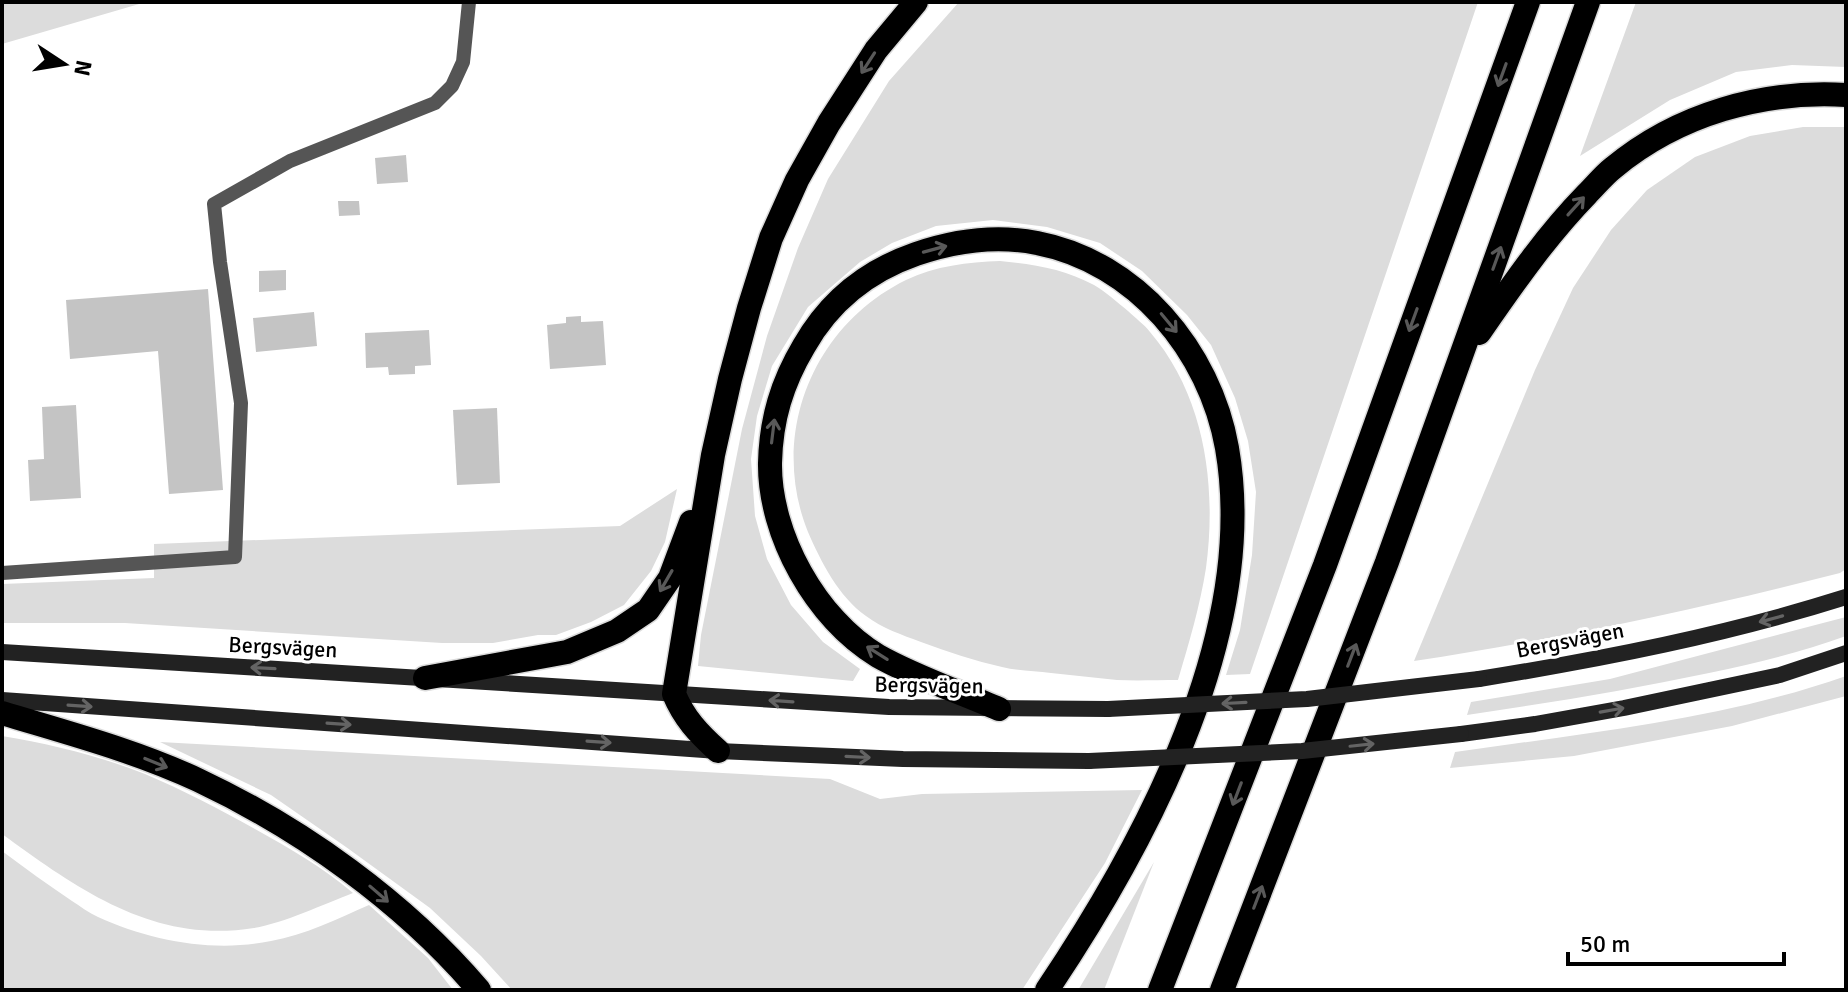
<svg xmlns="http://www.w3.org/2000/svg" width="1848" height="992" font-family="Signika,sans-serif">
<rect width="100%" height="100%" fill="#fff"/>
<g fill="#dcdcdc">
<path d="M2 2H146L2 44Z"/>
<path d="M959 2H1478L1250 674 1226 675 1240 630 1252 555 1256 492 1248 441 1235 398 1211 345 1187 315 1142 271 1100 243 1047 227 993 220 936 226 892 243 860 262 808 307 772 366 757 416 751 459 755 516 767 559 791 605 823 642 860 669 853 681 698 666 701 635 742 429 767 336 798 248 828 179 889 81Z"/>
<path d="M1636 2H1846V67L1792 65 1736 72 1670 100 1580 156Z"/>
<path d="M1803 127H1846V569L1840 573C1699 609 1558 639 1414 661L1535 370 1573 288 1611 230 1647 190 1695 157 1750 136Z"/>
<path d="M1000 261C1033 264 1065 269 1094 285 1106 292 1117 302 1128 311 1135 318 1144 324 1150 332 1205 396 1217 486 1206 568 1200 606 1189 643 1178 680 1158 680 1137 681 1117 680 1095 678 1073 675 1051 673 1035 671 1018 671 1002 667 975 661 948 652 921 642 902 635 882 628 866 616 839 597 821 562 808 532 769 436 812 326 906 280 935 266 968 262 1000 261Z"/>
<path d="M677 489 665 542 651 571 624 605 591 622 556 635H538L493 643H442L125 623H2V584L154 578V544L620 526Z"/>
<path d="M1846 617V636C1802 652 1756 663 1709 673 1629 690 1548 703 1467 715L1471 702 1610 679Z"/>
<path d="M1846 676V696L1732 726 1574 756 1450 768 1455 752C1586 733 1721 720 1846 676Z"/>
<path d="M2 736C50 744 100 756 145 774 183 790 219 809 255 829 291 849 322 867 353 893 324 904 284 923 254 928 154 944 79 890 2 834Z"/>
<path d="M160 742 830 779 880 799 922 794 1142 790 1105 863 1022 990H512L481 956 430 908 346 847 271 795Z"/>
<path d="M2 851C25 868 48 885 72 901 80 906 89 913 98 917 151 941 214 953 271 941 305 935 337 919 369 905L428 958 453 990H2Z"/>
<path d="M1154 862 1104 990H1078L1080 987Z"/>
</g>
<g fill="#c4c4c4">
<path d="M406 155 408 182 377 184 375 158Z"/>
<path d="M338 201H359L360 215 339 216Z"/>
<path d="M286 270V290L259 292V271Z"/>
<path d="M208 289 223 490 169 494 158 351 70 359 66 300Z"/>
<path d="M314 312 317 346 256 352 253 318Z"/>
<path d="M581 316V322L603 321 606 365 550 369 547 325 566 323V317Z"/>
<path d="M429 330 431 365 415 366V374L389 375 388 367 366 368 365 333Z"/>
<path d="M76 405 81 498 30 501 28 460 44 459 42 407Z"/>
<path d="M497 408 500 483 457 485 453 410Z"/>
</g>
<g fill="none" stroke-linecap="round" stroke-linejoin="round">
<g stroke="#dbdbdb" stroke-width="27">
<g id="highway">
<path d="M1479 333C1513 284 1546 236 1587 194 1596 185 1604 175 1613 168 1678 114 1763 90 1846 95"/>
<path d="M425 678 567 652 617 631 648 610 670 578 691 522"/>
<path d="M999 709C960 692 915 677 878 656 816 619 769 534 770 463 771 419 782 383 804 346 829 302 867 271 916 254 954 241 997 235 1037 243 1136 262 1210 351 1227 448 1259 633 1147 841 1047 990"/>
<path d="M2 713C68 733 136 751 198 780 302 829 404 902 479 990"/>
<path d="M718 751C698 733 684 718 674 694L713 455 730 379 749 308 771 238 797 180 829 123 876 50 916 2"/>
<path d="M1160 990 1325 565 1528 2"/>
<path d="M1222 990 1387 562 1588 2"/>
</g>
</g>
<path stroke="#555" stroke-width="14" d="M2 573 235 557 241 403 220 262 214 204 290 161 435 103 452 86 463 62 469 2"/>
<g stroke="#222" stroke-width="16">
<path d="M2 652 889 707 1108 709"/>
<path d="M1479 679C1603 659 1726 635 1846 597"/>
<path d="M2 700 718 751 903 759 1089 761"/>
<path d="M1461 734 1535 724 1624 708 1780 675 1846 653"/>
</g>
<use href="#highway" stroke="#000" stroke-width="24"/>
<g stroke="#222" stroke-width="16">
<path d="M1108 709 1307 699 1479 679"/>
<path d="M1089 761 1302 751 1461 734"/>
</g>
</g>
<defs><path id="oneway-shaft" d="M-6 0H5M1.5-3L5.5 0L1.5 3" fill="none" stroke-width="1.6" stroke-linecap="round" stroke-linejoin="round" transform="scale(2)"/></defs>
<g stroke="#595959">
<use href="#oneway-shaft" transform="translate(868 63) rotate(123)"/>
<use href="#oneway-shaft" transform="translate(1502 75) rotate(110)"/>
<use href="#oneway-shaft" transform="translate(1576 206) rotate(-48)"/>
<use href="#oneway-shaft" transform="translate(935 249) rotate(-15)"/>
<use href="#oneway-shaft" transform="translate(1497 258) rotate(-70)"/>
<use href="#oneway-shaft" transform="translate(1413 320) rotate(110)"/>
<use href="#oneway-shaft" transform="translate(1169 323) rotate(50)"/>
<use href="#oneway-shaft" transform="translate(773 431) rotate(-83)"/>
<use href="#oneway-shaft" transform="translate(666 581) rotate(120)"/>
<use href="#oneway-shaft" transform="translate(877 653) rotate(-148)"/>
<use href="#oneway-shaft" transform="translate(1352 655) rotate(-69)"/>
<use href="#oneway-shaft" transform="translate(156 763) rotate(22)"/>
<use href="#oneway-shaft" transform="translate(1237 794) rotate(111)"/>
<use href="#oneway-shaft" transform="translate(379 894) rotate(41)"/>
<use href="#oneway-shaft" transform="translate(1258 897) rotate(-69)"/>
</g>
<g stroke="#646464">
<use href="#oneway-shaft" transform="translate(1771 619) rotate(165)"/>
<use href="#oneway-shaft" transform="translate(263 668) rotate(-177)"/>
<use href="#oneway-shaft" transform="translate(781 701) rotate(-176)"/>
<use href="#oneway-shaft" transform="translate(1234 703) rotate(177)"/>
<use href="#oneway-shaft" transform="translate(80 706) rotate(4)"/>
<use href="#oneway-shaft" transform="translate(1612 710) rotate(-10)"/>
<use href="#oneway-shaft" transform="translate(339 724) rotate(4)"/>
<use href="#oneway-shaft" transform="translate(599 742) rotate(4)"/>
<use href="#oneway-shaft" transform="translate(1362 745) rotate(-6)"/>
<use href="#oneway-shaft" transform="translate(858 757) rotate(3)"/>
</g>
<g text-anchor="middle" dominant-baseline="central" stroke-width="6" stroke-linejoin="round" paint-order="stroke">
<g font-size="22" fill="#000" stroke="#fff">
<text transform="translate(1570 640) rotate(-11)">Bergsvägen</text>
<text transform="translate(283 647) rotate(3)">Bergsvägen</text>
<text transform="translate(929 685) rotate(1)">Bergsvägen</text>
</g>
</g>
<rect width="1848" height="992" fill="none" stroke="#000000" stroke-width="8"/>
<g transform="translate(64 64) rotate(102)" stroke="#ffffff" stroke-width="6" paint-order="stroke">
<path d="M0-6L14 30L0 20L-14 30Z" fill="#000000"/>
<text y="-12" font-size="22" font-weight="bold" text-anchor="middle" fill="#000000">N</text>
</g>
<path d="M1568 952v12h216v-12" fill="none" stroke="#000000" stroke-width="4"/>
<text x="1580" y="952" font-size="24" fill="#000000" stroke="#ffffff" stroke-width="6" paint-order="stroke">50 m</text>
</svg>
